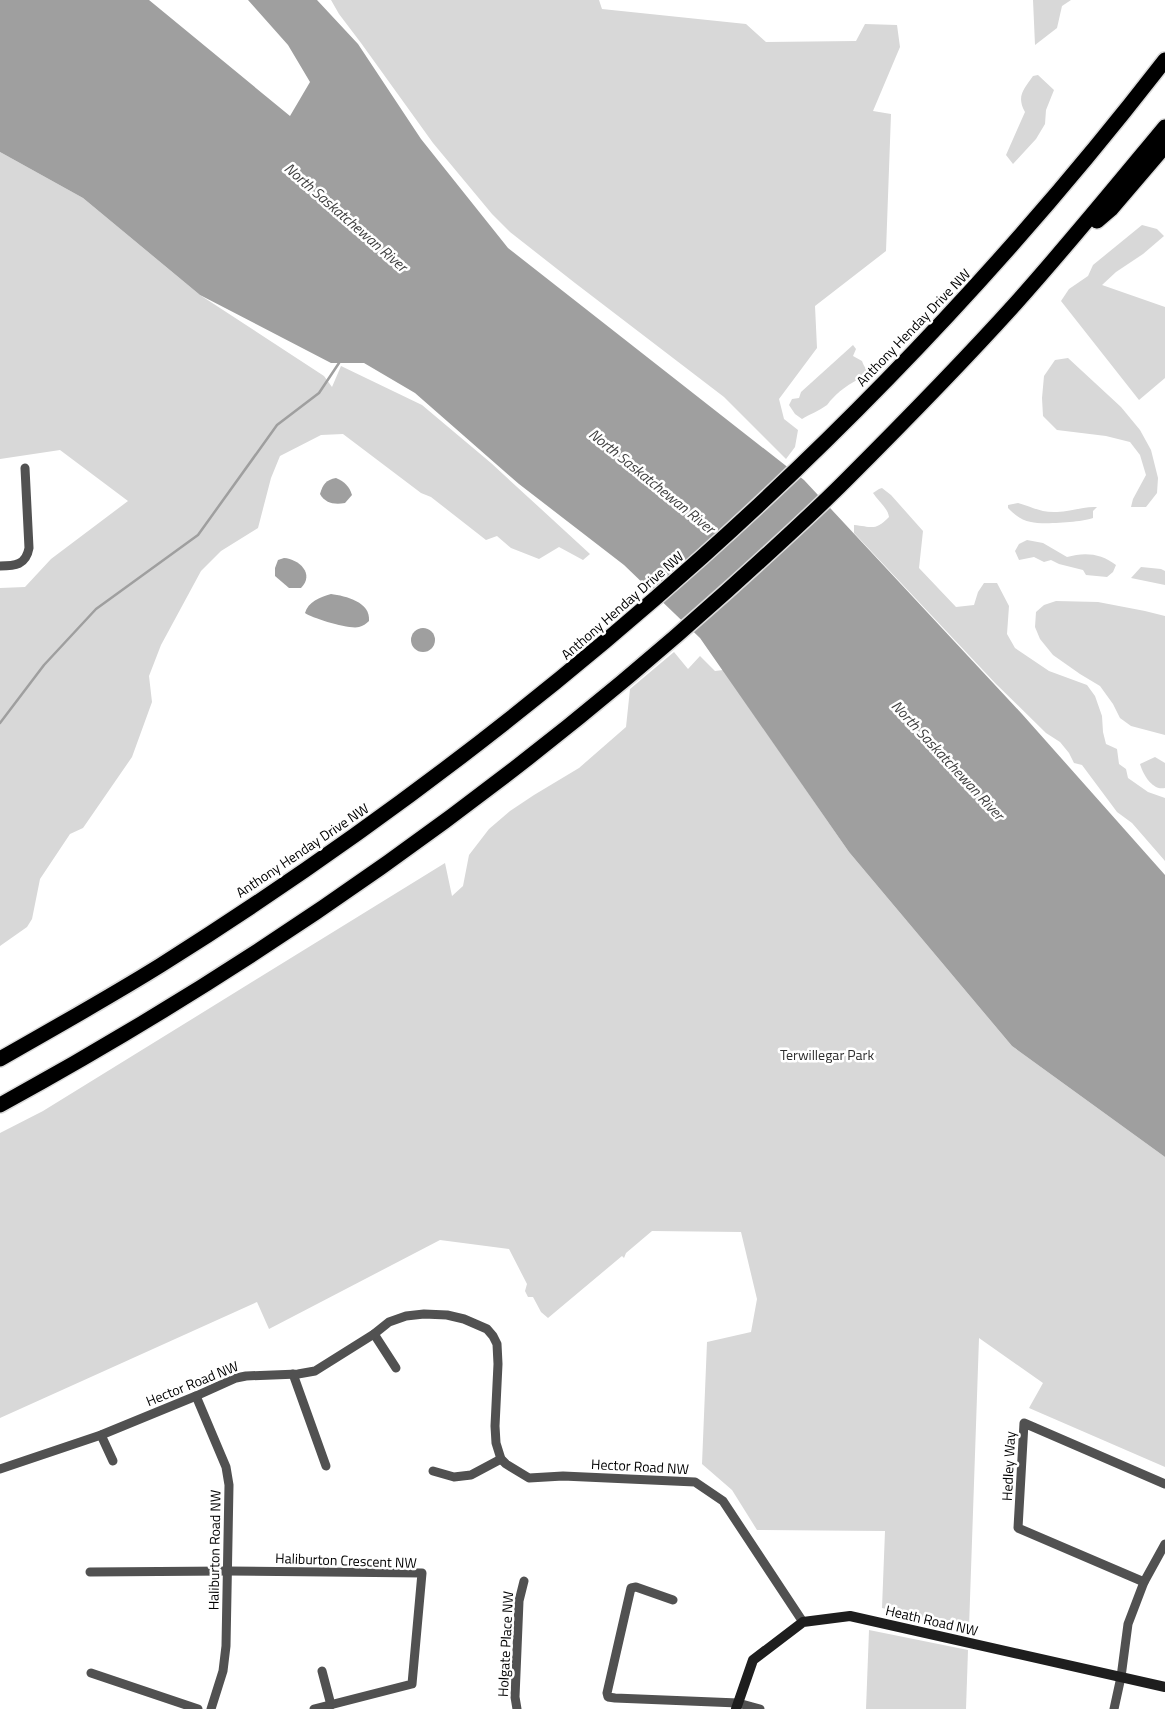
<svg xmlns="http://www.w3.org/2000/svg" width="1165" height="1709" font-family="'Titillium Web',sans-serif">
<rect width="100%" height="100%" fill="#fff"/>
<g fill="#d8d8d8">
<path d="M331 0H599L602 9 746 24 766 42 856 41 865 24 897 25 900 47 873 111 891 114 886 251 815 306 817 348 779 399 784 419 798 430 795 447 786 459 724 397 575 283 510 232 492 214 433 143 361 43 339 14Z"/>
<path d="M1033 0H1071L1062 6 1057 28 1035 45Z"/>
<path d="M1038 75 1054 90 1046 110 1045 124 1036 139 1013 164 1006 155 1025 112C1016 96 1024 89 1033 76Z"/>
<path d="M0 152 83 198 200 295 324 376 332 387 341 366 422 405 491 463 590 554 583 560 559 547 539 559 511 548 497 536 486 540 431 497 421 493 343 434 321 435 280 456 271 478 258 528 221 551 201 571 161 645 149 676 152 702 132 757 83 828 70 834 40 879 32 919 27 927 0 946V588L25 587 51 559 128 501 60 450 0 459Z"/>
<path d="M1142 225 1157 229 1164 236 1143 254 1116 272 1102 285 1165 307V378L1139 400 1061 301 1069 289 1088 276 1093 265Z"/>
<path d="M853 345 856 349 853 356 862 361C864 367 867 369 868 375 855 380 842 388 832 399 828 403 830 402 827 405 819 411 810 414 802 419L795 414 789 405 792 399 799 398 801 392Z"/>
<path d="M1068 358 1121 407 1140 430 1151 450 1158 478 1157 493 1146 507H1131L1133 499 1146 475 1140 455 1130 442 1106 436 1057 430 1043 416 1042 398 1044 376 1055 360Z"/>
<path d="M882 488 891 495 923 531 919 568 956 607 974 605 978 592 984 583H997L1009 606 1007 634 1015 648 1049 671 1087 685 1095 696 1102 716 1103 732 1106 744 1117 749 1119 764 1126 769 1128 778 1148 792 1165 798V861L1132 823 1117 812 1082 765 1074 763 1069 753 1060 742 1046 733 996 684 854 533V525C873 527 875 531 889 517 888 508 878 501 873 493L879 489Z"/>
<path d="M1018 503C1032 507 1042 513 1057 512 1070 512 1084 506 1097 507L1093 511V518C1083 522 1042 525 1031 522 1021 520 1015 515 1008 508V505Z"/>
<path d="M1027 540 1043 543 1067 557C1084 552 1101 553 1116 565L1113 572 1107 577 1086 575 1083 570 1059 564 1051 560 1044 562 1034 557 1019 560 1015 551 1019 544Z"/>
<path d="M1141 567 1161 569 1165 571V585L1131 578Z"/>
<path d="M1056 601 1098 602 1145 611 1165 616V735L1131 726 1120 718 1113 704 1100 686 1080 674 1053 655 1040 639 1035 627 1036 612 1044 605Z"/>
<path d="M674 652 688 669 700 656 715 671 723 670 849 852 1012 1046 1165 1157V1467L1029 1408 1043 1383 979 1338 969 1628 882 1608 885 1531 757 1530 732 1490 702 1464 707 1342 751 1332 757 1299 741 1232 652 1231 626 1253 624 1258 622 1256 548 1318 541 1312 533 1297H528L525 1291 527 1284 509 1249 440 1240 269 1329 257 1302 0 1418V1133L43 1111 445 863 452 896 463 886 469 855 489 829 510 811 534 795 579 768 626 727 630 689Z"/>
<path d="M1155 757 1165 763V788C1152 791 1143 774 1140 764Z"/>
<path d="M869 1630 968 1650 966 1709H866Z"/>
</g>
<g fill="#9f9f9f">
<path d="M0 0H149L290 116 310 82 288 45 248 0H317L358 44 421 139 508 248 804 480 1022 714 1165 875V1157L1012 1046 849 852 700 638 624 565 519 484 415 393 364 363H331L200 295 83 198 0 152Z"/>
<path d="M336 478C345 482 349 486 352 495L345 503C334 505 325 503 320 494 323 484 326 480 336 478Z"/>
<path d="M284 558C299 559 315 574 301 588H289L275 576V568L278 560Z"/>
<path d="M331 594C346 596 371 602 369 621 366 624 363 626 359 627 350 630 312 618 305 613 308 602 320 597 331 594Z"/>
<circle cx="423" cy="640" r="12"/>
</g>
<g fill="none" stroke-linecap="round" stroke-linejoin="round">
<path stroke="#9f9f9f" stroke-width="2.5" d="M0 723 44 665 96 609 198 535 277 425 319 393 339 363"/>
<g stroke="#dbdbdb" stroke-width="18">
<g id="highway">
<path d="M1097 221 1111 209 1165 146"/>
<path d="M0 1059C54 1028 108 998 161 965 544 724 888 418 1165 60"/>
<path d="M0 1105C261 962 506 790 727 591 767 555 807 519 845 481 903 423 961 364 1016 303 1067 246 1116 186 1165 127"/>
</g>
</g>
<g stroke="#515151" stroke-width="9">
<path d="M0 566C15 566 26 565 29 548L25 468"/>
<path d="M374 1334 396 1368"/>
<path d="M293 1374 326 1466"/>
<path d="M196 1396 226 1467 229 1485 226 1646 223 1671 211 1709"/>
<path d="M101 1435 113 1461"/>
<path d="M0 1469 101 1435 196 1396 236 1378 246 1376 298 1374 315 1371 374 1334 389 1322 406 1316 424 1314 447 1315 464 1319 487 1329 493 1336 497 1344 498 1364 495 1426 496 1443 501 1459 506 1464 529 1478 563 1476 695 1482 723 1501 803 1622"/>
<path d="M433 1471 454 1477 471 1475 501 1459"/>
<path d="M90 1572 228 1571 422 1573 412 1684 314 1709"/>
<path d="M1144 1582 1018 1528 1024 1423 1165 1484"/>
<path d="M673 1600 636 1587 631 1588 607 1693 608 1697 615 1698 738 1703 760 1709"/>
<path d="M322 1671 331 1705"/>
<path d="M91 1673 198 1709"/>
<path d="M517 1709 515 1697 519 1601 524 1581"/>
<path d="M1114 1709 1121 1677 1128 1624 1144 1582 1165 1544"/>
</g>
<path stroke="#1e1e1e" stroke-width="10" d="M736 1709 753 1660 803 1622 850 1616 1165 1687"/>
<use href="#highway" stroke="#000" stroke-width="15"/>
</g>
<g text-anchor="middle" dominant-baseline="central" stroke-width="5" stroke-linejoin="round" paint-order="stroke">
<g font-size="14" fill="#000" stroke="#fff">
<text transform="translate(913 327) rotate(-46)">Anthony Henday Drive NW</text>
<text transform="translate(622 605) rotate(-41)">Anthony Henday Drive NW</text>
<text transform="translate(302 850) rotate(-34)">Anthony Henday Drive NW</text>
<text transform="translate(192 1383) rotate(-22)">Hector Road NW</text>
<text transform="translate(640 1466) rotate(3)">Hector Road NW</text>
<text transform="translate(1008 1466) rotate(-87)">Hedley Way</text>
<text transform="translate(214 1550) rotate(-89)">Haliburton Road NW</text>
<text transform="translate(346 1560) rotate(2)">Haliburton Crescent NW</text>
<text transform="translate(932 1620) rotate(13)">Heath Road NW</text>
<text transform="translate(505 1644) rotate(-87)">Holgate Place NW</text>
</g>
<g font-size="14" fill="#2f2f2f" stroke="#fff">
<text x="827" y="1054">Terwillegar Park</text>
</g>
<g font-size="15" font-style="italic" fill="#404040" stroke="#fff">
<text transform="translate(346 217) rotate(41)">North Saskatchewan River</text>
<text transform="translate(652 481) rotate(39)">North Saskatchewan River</text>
<text transform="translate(948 760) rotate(47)">North Saskatchewan River</text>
</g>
</g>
</svg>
